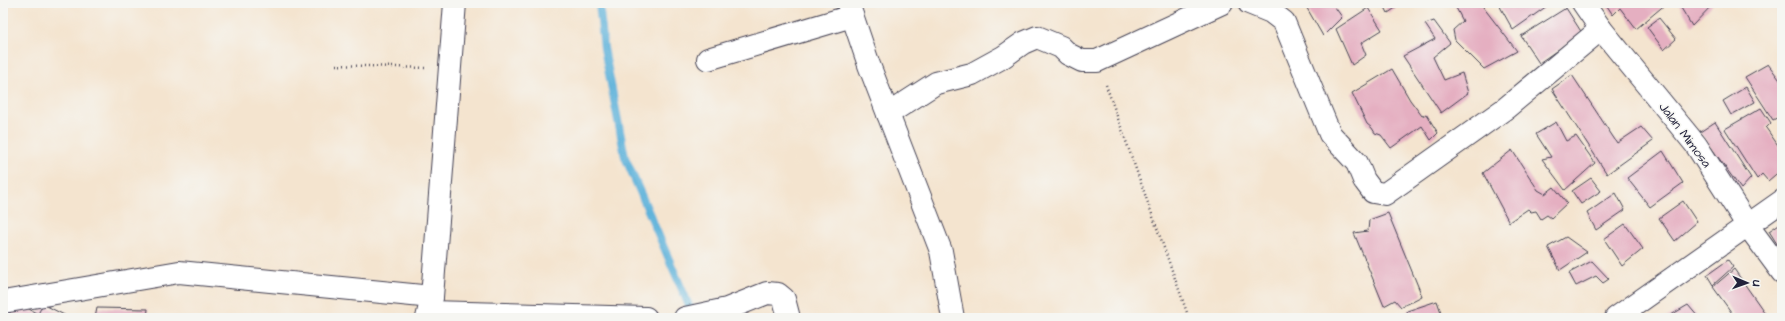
<svg xmlns="http://www.w3.org/2000/svg" width="1785" height="321" font-family="'Architects Daughter',sans-serif">
<rect width="100%" height="100%" fill="#f6f6f2"/>
<filter id="ink" filterUnits="userSpaceOnUse"><feTurbulence type="fractalNoise" baseFrequency=".025" numOctaves="2"/><feDisplacementMap in="SourceGraphic" scale="8" xChannelSelector="R" yChannelSelector="G"/><feConvolveMatrix kernelMatrix="1 2 1 2 8 2 1 2 1" color-interpolation-filters="sRGB"/></filter>
<filter id="wash" filterUnits="userSpaceOnUse"><feTurbulence type="fractalNoise" baseFrequency=".012" numOctaves="4" result="noise"/><feDisplacementMap in="SourceGraphic" scale="16" xChannelSelector="R" yChannelSelector="G"/><feGaussianBlur stdDeviation="0.9" result="paint"/><feColorMatrix in="noise" values="0 0 0 0 0 0 0 0 0 0 0 0 0 0 0 0 0 1.4 0 .05"/><feComposite in="paint" operator="in"/></filter>
<g filter="url(#wash)">
<rect width="100%" height="100%" fill="#f4e4cf"/>
<g fill="none" stroke-linecap="round" stroke-linejoin="round">
<path stroke="#5fb2da" stroke-width="8" d="M599 3 604 48 625 157 693 315"/>
</g>
<g id="blocks">
<g fill="#e5afc1">
<path d="M1304 3H1332L1342 17 1323 36Z"/>
<path d="M1383 3H1403L1388 13Z"/>
<path d="M1480 3 1517 51 1484 69 1455 40 1453 30 1463 21 1454 4Z"/>
<path d="M1498 3H1545L1547 6 1513 30Z"/>
<path d="M1605 3H1667L1636 29 1620 8 1613 15Z"/>
<path d="M1678 3H1712L1713 4 1692 26Z"/>
<path d="M1368 8 1382 30 1361 43 1366 55 1352 65 1336 29Z"/>
<path d="M1566 8 1582 33 1539 63 1521 36Z"/>
<path d="M1659 18 1676 39 1664 50 1647 27Z"/>
<path d="M1434 21 1450 43 1433 57 1444 80 1462 73 1468 93 1441 113 1403 56 1435 39 1425 24Z"/>
<path d="M1768 64 1782 83V115L1773 120 1745 77Z"/>
<path d="M1392 69 1410 100 1422 116 1426 114 1438 133 1431 140 1422 126 1391 148 1381 135 1375 133 1372 128 1367 124 1352 93Z"/>
<path d="M1572 75 1617 143 1641 127 1653 141 1607 174 1552 89Z"/>
<path d="M1746 87 1755 102 1731 115 1723 101Z"/>
<path d="M1761 108 1771 123 1766 128 1782 151V169L1768 181 1762 174 1757 179 1725 129Z"/>
<path d="M1556 122 1566 141 1576 136 1595 163 1565 190 1542 159 1551 157 1536 134Z"/>
<path d="M1715 122 1751 178 1741 189 1700 132Z"/>
<path d="M1512 150 1538 190 1545 194 1554 187 1567 203 1551 218 1547 215 1541 219 1536 211 1531 212 1528 209 1509 222 1483 173Z"/>
<path d="M1663 151 1683 183 1650 207 1627 178Z"/>
<path d="M1591 178 1601 191 1581 204 1572 191Z"/>
<path d="M1616 193 1625 210 1596 230 1587 213Z"/>
<path d="M1683 201 1697 222 1675 241 1659 218Z"/>
<path d="M1388 213 1422 296 1401 307 1395 300 1384 306 1354 233 1368 231 1369 220Z"/>
<path d="M1782 222V252L1769 231Z"/>
<path d="M1625 224 1643 249 1622 266 1604 239Z"/>
<path d="M1566 237 1587 252 1560 270 1548 247Z"/>
<path d="M1728 260 1733 267 1713 285 1707 275Z"/>
<path d="M1592 261 1609 279 1603 283 1596 276 1576 286 1569 273Z"/>
<path d="M1734 269 1767 316 1765 318H1732L1734 316 1713 287Z"/>
<path d="M1437 301 1443 318H1409L1407 311Z"/>
<path d="M16 302 38 314 43 304 70 318H7Z"/>
<path d="M1688 305 1699 318H1666Z"/>
<path d="M97 308 148 309 147 318H95Z"/>
</g>
</g>
</g>
<g filter="url(#ink)">
<use href="#blocks" fill-opacity="0" stroke="#423f51" stroke-width="1"/>
<g fill="none" stroke-linecap="round" stroke-linejoin="round">
<g stroke="#423f51" stroke-width="24">
<g id="minor">
<path d="M848 3 869 65 941 251 953 318"/>
<path d="M1249 3 1271 12 1284 22 1330 134 1357 163 1364 180 1373 192 1385 194 1506 108 1601 29"/>
<path d="M1583 3 1601 29 1696 145 1748 226 1782 272"/>
<path d="M708 59 852 16"/>
<path d="M888 114 936 83 972 74 1003 57 1023 43 1037 37 1061 47 1068 54 1082 61H1097L1222 3"/>
<path d="M3 302 179 272 432 297"/>
<path d="M430 312 646 318"/>
<path d="M427 318 432 297 455 3"/>
<path d="M685 318 727 309 767 293 778 294 784 299 789 318"/>
<path d="M1616 318 1782 201"/>
</g>
</g>
<g stroke="#423f51" stroke-width="2.5" stroke-dasharray="1 3" stroke-linecap="butt">
<path d="M336 65 425 68"/>
<path d="M1106 85 1189 318"/>
</g>
<use href="#minor" stroke="#fff" stroke-width="22"/>
</g>
</g>
<g text-anchor="middle" dominant-baseline="central" stroke-width="3" stroke-linejoin="round" paint-order="stroke">
<g font-size="13" fill="#22223b" stroke="#f6f6f2">
<text transform="translate(1685 135) rotate(53)">Jalan Mimosa</text>
</g>
</g>
<rect width="1785" height="321" fill="none" stroke="#f6f6f2" stroke-width="16"/>
<g transform="translate(1747 283) rotate(92)" stroke="#f6f6f2" stroke-width="3" paint-order="stroke">
<path d="M0-3L7 15L0 10L-7 15Z" fill="#22223b"/>
<text y="-6" font-size="11" font-weight="bold" text-anchor="middle" fill="#22223b">U</text>
</g>
</svg>
